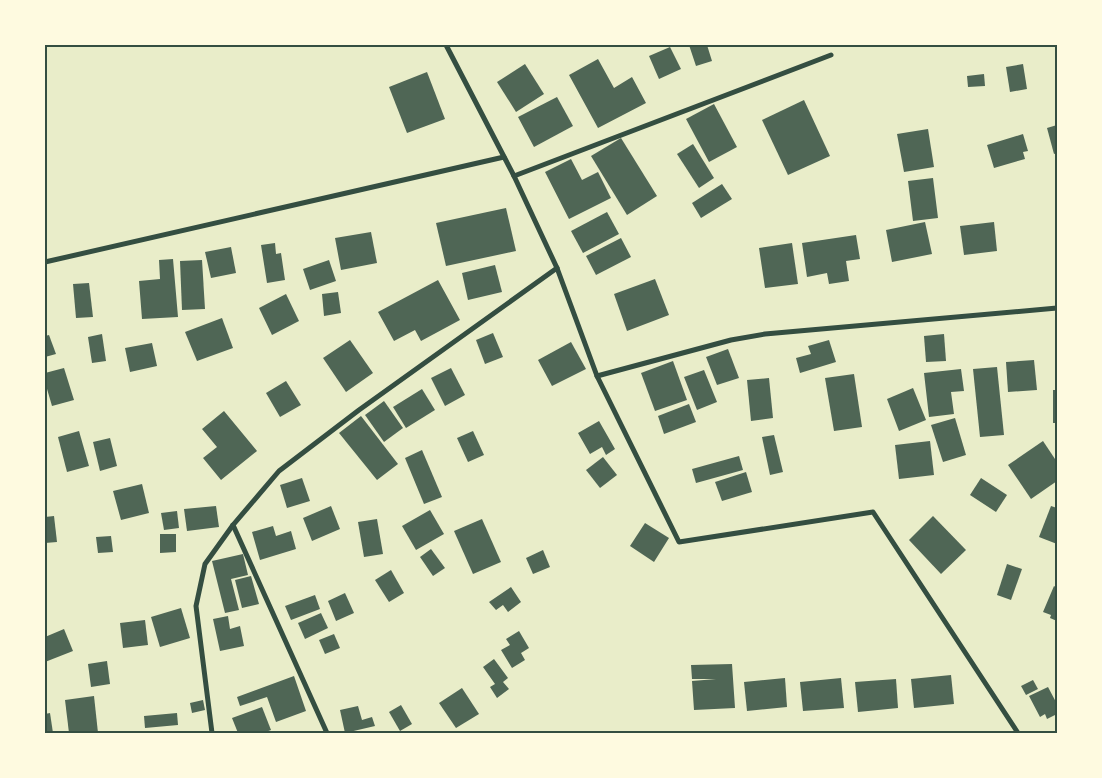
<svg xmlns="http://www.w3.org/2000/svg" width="1102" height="778" font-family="'Archivo Narrow',sans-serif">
<rect width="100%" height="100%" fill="#e9edc9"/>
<g fill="#4f6655">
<path d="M689 45H707L712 61 696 66Z"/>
<path d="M670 47 681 69 659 79 649 56Z"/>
<path d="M598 59 614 88 632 77 646 103 598 128 569 75Z"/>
<path d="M525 64 544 94 516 112 497 82Z"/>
<path d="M1023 64 1027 89 1010 92 1006 67Z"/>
<path d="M427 72 445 119 407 133 389 87Z"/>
<path d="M984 74 985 86 968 87 967 76Z"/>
<path d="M557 97 573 126 534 147 518 117Z"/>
<path d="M804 100 830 156 788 175 762 120Z"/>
<path d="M714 104 737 147 709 162 686 119Z"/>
<path d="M1057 125V153L1054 154 1047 128Z"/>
<path d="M928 129 934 167 904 172 897 134Z"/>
<path d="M1023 134 1028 151 1023 152 1025 159 994 168 987 145Z"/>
<path d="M621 138 657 196 627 215 591 156Z"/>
<path d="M693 144 714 178 699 188 677 154Z"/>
<path d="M571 159 582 180 598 172 611 198 569 219 545 172Z"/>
<path d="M933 178 938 218 913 221 908 181Z"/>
<path d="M722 184 732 199 701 218 692 203Z"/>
<path d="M506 208 516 251 446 266 436 223Z"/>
<path d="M607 212 619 234 583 253 571 231Z"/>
<path d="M925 222 932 254 892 262 886 230Z"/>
<path d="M994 222 997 251 964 255 960 226Z"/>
<path d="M371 232 377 263 341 270 335 238Z"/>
<path d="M856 235 860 259 846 261 849 281 829 284 827 273 807 277 802 243Z"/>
<path d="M621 238 631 257 596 275 586 256Z"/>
<path d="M275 243 276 254 281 253 285 280 267 283 261 245Z"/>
<path d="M792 243 798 284 765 288 759 248Z"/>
<path d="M231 247 236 273 211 278 205 252Z"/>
<path d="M173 259 178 317 142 319 139 281 160 279 159 260Z"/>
<path d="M202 260 205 309 182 310 180 261Z"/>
<path d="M329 260 336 281 310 290 303 269Z"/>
<path d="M495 265 502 292 468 300 462 273Z"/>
<path d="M655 279 669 315 627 331 614 294Z"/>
<path d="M438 280 460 320 421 341 415 330 394 341 378 312Z"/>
<path d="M89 283 93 317 76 318 73 284Z"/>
<path d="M338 292 341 313 324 316 322 294Z"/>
<path d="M286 294 299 321 272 335 259 308Z"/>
<path d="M222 318 233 348 197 361 185 332Z"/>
<path d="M493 333 503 357 485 364 476 340Z"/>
<path d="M102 334 106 361 92 363 88 337Z"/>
<path d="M944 334 946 361 926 362 924 336Z"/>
<path d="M49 335 56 354 45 357V336Z"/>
<path d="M350 340 373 373 346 392 323 358Z"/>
<path d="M829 340 836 362 800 373 796 358 811 354 808 346Z"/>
<path d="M571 342 586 369 552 386 538 360Z"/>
<path d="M152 343 157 366 130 372 125 348Z"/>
<path d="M728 349 739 378 717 385 706 357Z"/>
<path d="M1034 360 1037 390 1008 392 1006 362Z"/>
<path d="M673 361 687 400 655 411 641 373Z"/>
<path d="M997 367 1004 435 980 437 973 369Z"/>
<path d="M64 368 74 400 52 406 45 382V373Z"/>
<path d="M451 368 465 395 445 406 431 378Z"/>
<path d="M961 369 964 391 951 392 954 414 929 417 924 373Z"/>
<path d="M704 370 717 402 697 410 684 377Z"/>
<path d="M854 374 862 427 834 431 825 378Z"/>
<path d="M769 378 773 418 751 421 747 380Z"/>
<path d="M286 381 301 405 280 417 266 393Z"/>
<path d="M913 388 926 420 899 431 887 399Z"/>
<path d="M422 389 435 410 406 428 393 407Z"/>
<rect x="1053" y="390" width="4" height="33"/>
<path d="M384 401 403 428 384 442 365 415Z"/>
<path d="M689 404 696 422 664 434 658 416Z"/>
<path d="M224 411 257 451 221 480 203 458 217 447 202 429Z"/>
<path d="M361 416 398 464 377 480 339 433Z"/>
<path d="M955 418 966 455 943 462 931 425Z"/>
<path d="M599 421 615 449 606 455 602 447 590 454 578 433Z"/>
<path d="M79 431 89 466 67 472 58 437Z"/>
<path d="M473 431 484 455 468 462 457 438Z"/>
<path d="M774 435 783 472 770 475 762 437Z"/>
<path d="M110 438 117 466 100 471 93 442Z"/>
<path d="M930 441 934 475 899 479 895 445Z"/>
<path d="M1043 441 1057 462V481L1031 499 1008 465Z"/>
<path d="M422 450 442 497 424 504 405 458Z"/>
<path d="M739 456 743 470 696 483 692 469Z"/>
<path d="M603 457 617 475 600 488 586 470Z"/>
<path d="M746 472 752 492 722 501 715 482Z"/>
<path d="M302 478 310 501 287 508 280 485Z"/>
<path d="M981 478 1007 495 996 512 970 495Z"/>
<path d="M142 484 149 513 121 520 113 491Z"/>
<path d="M216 506 219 527 187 531 184 509Z"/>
<path d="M331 506 340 529 312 541 303 518Z"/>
<path d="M1051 506 1057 508V544L1039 537Z"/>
<path d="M430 510 444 534 416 550 402 526Z"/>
<path d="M177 511 179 528 164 530 161 513Z"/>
<path d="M54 516 57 542 45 543V517Z"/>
<path d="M933 516 966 550 941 574 909 540Z"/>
<path d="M377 519 383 554 364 557 358 522Z"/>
<path d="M482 519 501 562 473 574 454 531Z"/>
<path d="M645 523 669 538 654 562 630 546Z"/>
<path d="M273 526 276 536 291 531 296 549 260 560 252 532Z"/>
<path d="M160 534H176V552L160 553Z"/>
<path d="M111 536 113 552 98 553 96 537Z"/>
<path d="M431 549 445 568 433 576 420 557Z"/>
<path d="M543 550 550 567 533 574 526 558Z"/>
<path d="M243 554 248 575 231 579 239 610 225 613 212 561Z"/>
<path d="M1007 564 1022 569 1011 600 997 595Z"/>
<path d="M391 570 404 593 389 602 375 580Z"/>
<path d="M251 576 259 604 242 608 235 580Z"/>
<path d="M1054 586 1057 588V621L1050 618 1051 615 1043 612Z"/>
<path d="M511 587 521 602 508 612 503 605 496 610 489 602Z"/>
<path d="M345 593 354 613 336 621 328 601Z"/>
<path d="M315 595 320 609 291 620 285 606Z"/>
<path d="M181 608 190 638 160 647 151 617Z"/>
<path d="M321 613 328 628 305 639 298 623Z"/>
<path d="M228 616 230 629 240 626 244 646 220 651 213 619Z"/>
<path d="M145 620 148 645 123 648 120 623Z"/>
<path d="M64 629 73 651 45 662V637Z"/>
<path d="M519 631 529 648 521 653 525 660 512 668 501 650 510 645 506 639Z"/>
<path d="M334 634 340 648 325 654 319 640Z"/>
<path d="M494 659 508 678 503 682 509 689 497 698 490 687 495 684 483 667Z"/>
<path d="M107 661 110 684 91 687 88 664Z"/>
<path d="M732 664 735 708 694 710 692 681 716 679H692L691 665Z"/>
<path d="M951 675 954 704 914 708 911 679Z"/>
<path d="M294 676 306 711 276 722 267 697 240 706 237 697Z"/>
<path d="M785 678 787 707 747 711 744 682Z"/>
<path d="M841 678 844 708 803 711 800 682Z"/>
<path d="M896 679 898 708 858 712 855 682Z"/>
<path d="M1033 680 1038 689 1026 695 1021 686Z"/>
<path d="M1048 687 1057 704V714L1047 719 1045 714 1040 717 1029 696Z"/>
<path d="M462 688 479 714 456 728 439 703Z"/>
<path d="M94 696 98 733H69L65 700Z"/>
<path d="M203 700 205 710 192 713 190 703Z"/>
<path d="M401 705 412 724 400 731 389 712Z"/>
<path d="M358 706 362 720 372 717 375 726 345 733 340 710Z"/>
<path d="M262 707 271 730 263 733H238L232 718Z"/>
<path d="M50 713 53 733H45V714Z"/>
<path d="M177 713 178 725 145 728 144 716Z"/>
</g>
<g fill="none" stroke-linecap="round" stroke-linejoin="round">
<g stroke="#344e41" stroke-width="5">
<path d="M446 45 514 176 557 268 597 376 679 542 873 512 1018 733"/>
<path d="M514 176 831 55"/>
<path d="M45 262 504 157"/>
<path d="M597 376 731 340 765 334 1057 308"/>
<path d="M233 525 327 733"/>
<path d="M212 733 196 606 205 564 233 525 279 471 359 410 557 268"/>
</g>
</g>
<rect width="1102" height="778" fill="none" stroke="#fefae0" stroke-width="92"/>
<rect x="46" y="46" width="1010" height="686" fill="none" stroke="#344e41" stroke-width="2"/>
</svg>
